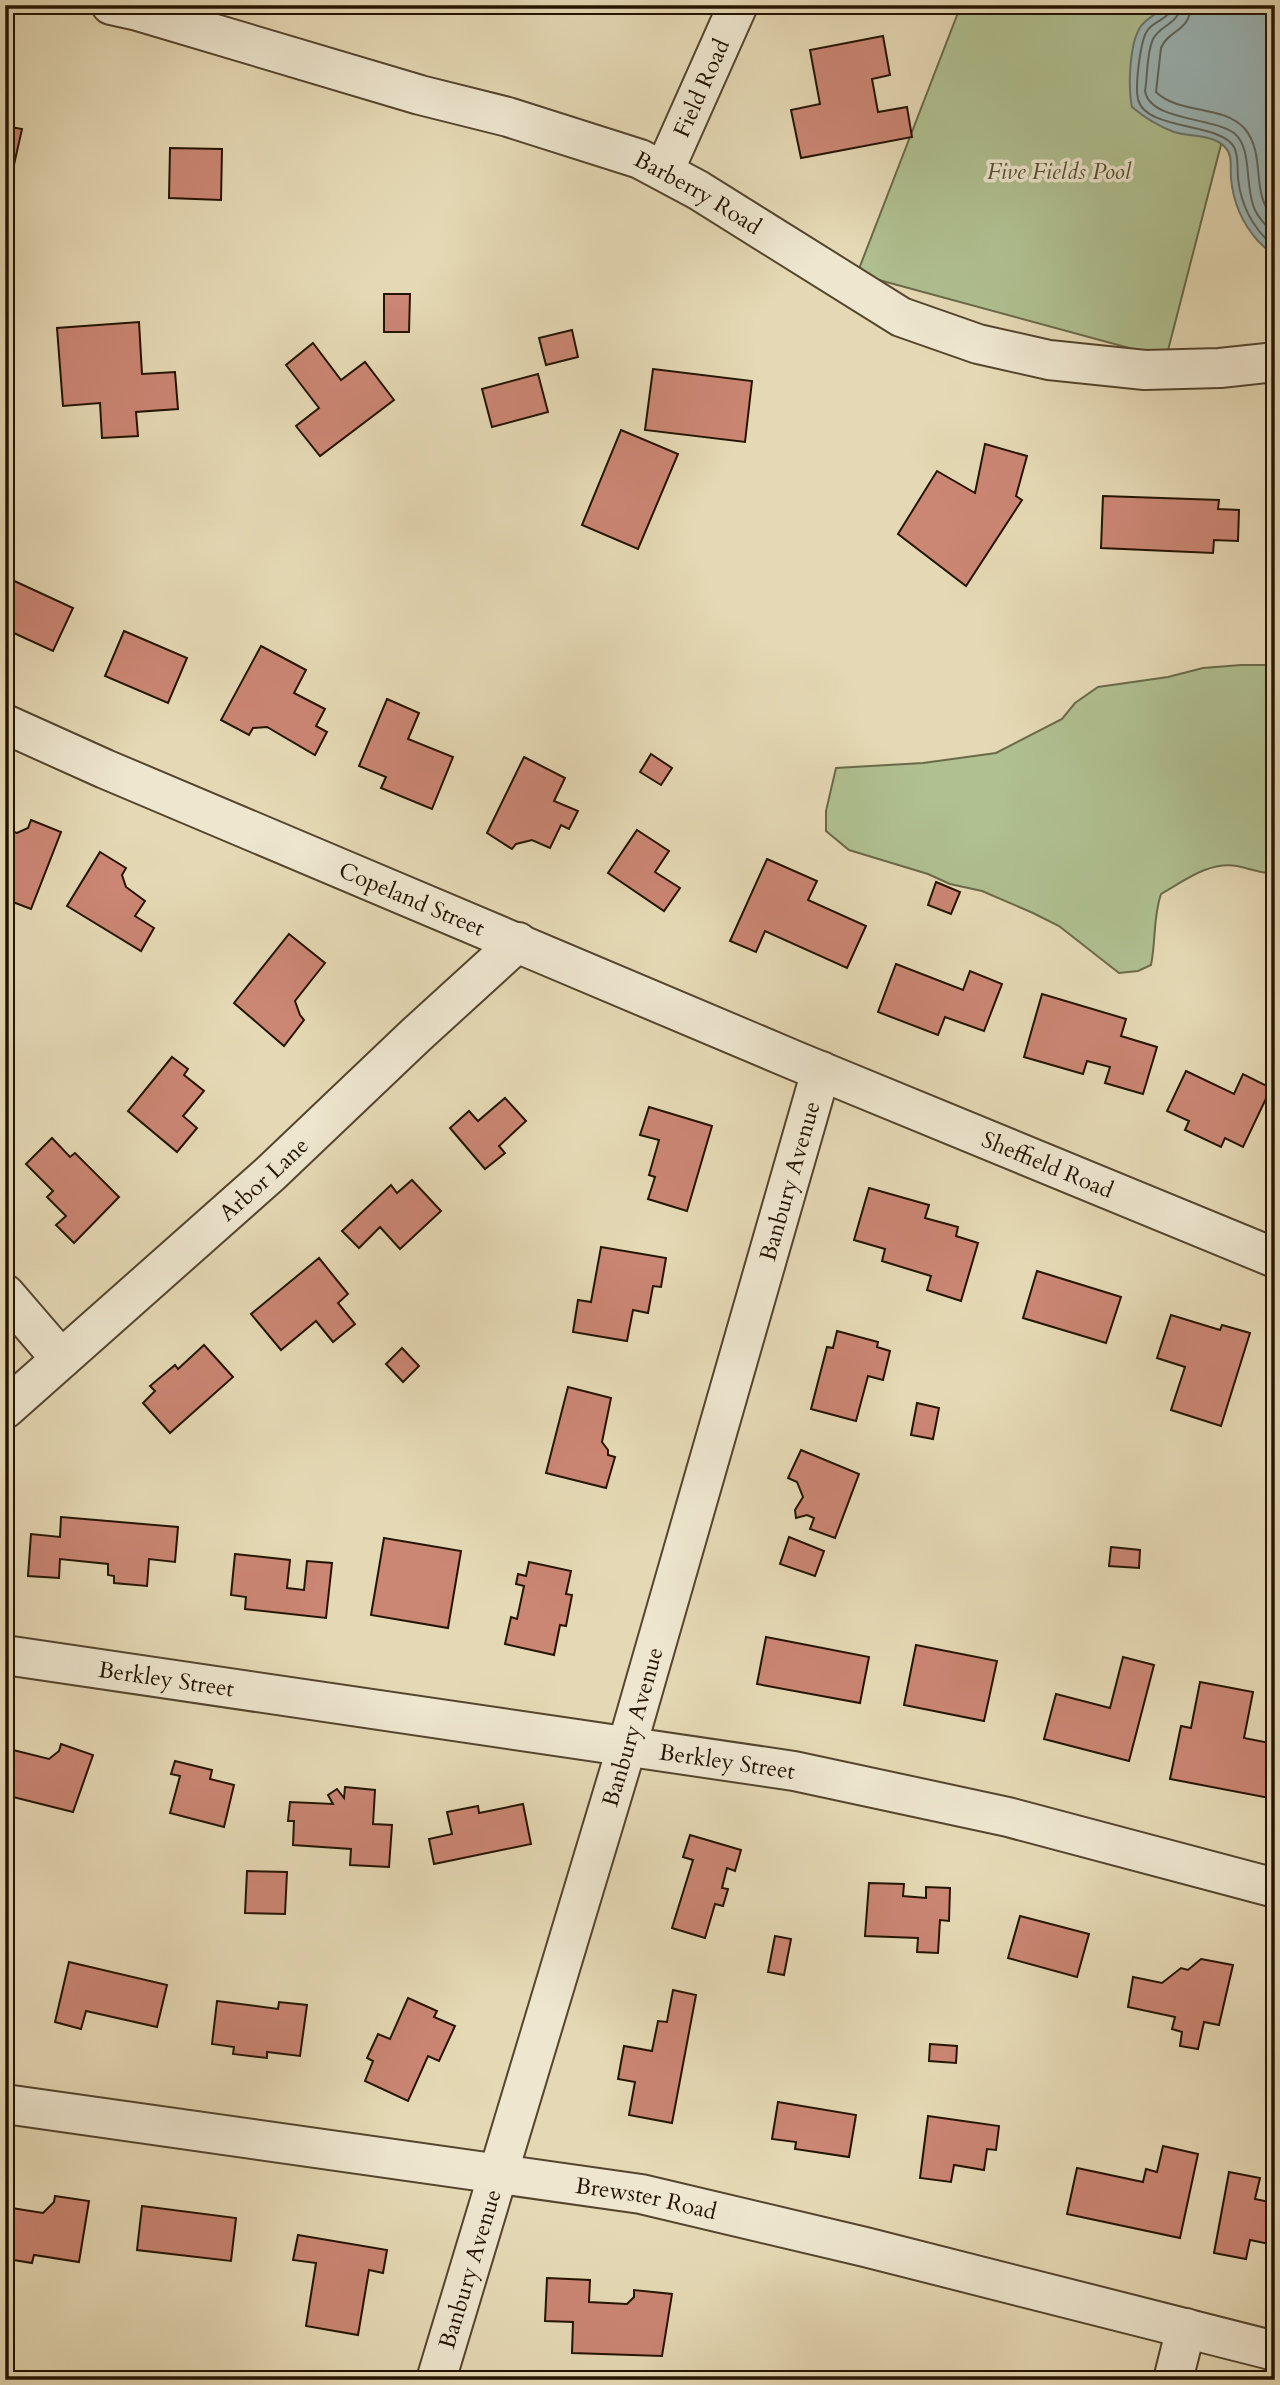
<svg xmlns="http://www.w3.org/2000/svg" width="1280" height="2385" font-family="Cardo,serif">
<rect width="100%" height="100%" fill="#e5d9b5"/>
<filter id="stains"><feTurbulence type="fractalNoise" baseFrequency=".00286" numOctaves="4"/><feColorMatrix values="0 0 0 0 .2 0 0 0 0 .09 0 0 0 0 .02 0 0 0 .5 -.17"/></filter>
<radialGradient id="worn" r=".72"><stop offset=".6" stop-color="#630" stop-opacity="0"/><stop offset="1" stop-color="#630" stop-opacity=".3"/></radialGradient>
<g fill="#b0c091" stroke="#6a6a48" stroke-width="2">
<path d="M961 5H1257L1166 358 857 274Z"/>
<path d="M1241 665H1275V874C1261 873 1250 869 1237 866 1209 861 1184 881 1161 894 1153 917 1156 940 1151 965L1138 971 1119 973 1059 926 1033 913 982 891 950 884 928 874 849 850 826 831V811L836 768 923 763 996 753 1062 719 1075 703 1098 687 1168 677 1203 668Z"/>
</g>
<path fill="#9bb7b9" stroke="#6b766f" stroke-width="2" d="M1167 5H1275V254C1267 252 1264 246 1258 241 1242 223 1233 202 1231 178 1230 167 1233 155 1225 147 1213 134 1190 137 1174 132 1158 126 1145 118 1132 107 1128 88 1129 43 1141 26 1147 18 1160 12 1167 5Z"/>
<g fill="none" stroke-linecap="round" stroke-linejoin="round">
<g stroke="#60665c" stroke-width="2">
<path d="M1172 5C1170 20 1154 20 1147 31 1140 42 1135 87 1138 99 1145 131 1220 122 1234 147 1239 157 1237 167 1238 178 1241 206 1253 229 1275 247"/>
<path d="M1181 5C1179 24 1160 25 1153 39 1146 55 1148 74 1145 91 1150 121 1212 117 1234 133 1253 148 1244 187 1255 210 1259 219 1267 227 1275 235"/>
<path d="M1191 5C1190 32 1169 29 1161 48L1156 92C1180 115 1223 104 1245 129 1267 156 1249 193 1275 220"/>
</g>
</g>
<g fill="#cb8674" stroke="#241400" stroke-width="2">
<path d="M883 36 890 75 872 79 878 112 907 107 912 137 801 158 791 110 820 104 810 50Z"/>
<path d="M5 126 22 129 11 178 5 176Z"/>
<path d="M170 148 222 149 221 200 169 198Z"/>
<path d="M384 294H410L409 332H384Z"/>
<path d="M139 322 142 374 175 372 178 409 136 412 138 436 102 438 100 403 63 406 57 328Z"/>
<path d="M572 330 578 357 546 365 539 338Z"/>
<path d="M313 343 341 380 365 362 394 400 320 456 296 426 319 408 286 365Z"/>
<path d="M653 369 752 381 745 442 645 430Z"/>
<path d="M538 374 548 412 492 427 482 389Z"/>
<path d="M621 430 678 454 638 549 582 525Z"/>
<path d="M985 444 1027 456 1016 496 1022 500 966 586 898 534 937 471 975 493Z"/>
<path d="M1103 496 1219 500 1218 509 1239 510 1238 541 1214 540 1213 553 1101 548Z"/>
<path d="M10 579 73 608 53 651 5 629V590Z"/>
<path d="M124 631 187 658 168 703 105 676Z"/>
<path d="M261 646 306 670 294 693 325 709 316 726 327 732 315 755 267 727 253 728 249 735 221 720Z"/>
<path d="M387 699 419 713 408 739 453 757 432 809 381 788 386 777 359 766Z"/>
<path d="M651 754 672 768 661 785 640 772Z"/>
<path d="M524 757 565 778 554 801 578 811 569 829 561 825 550 848 532 840 516 844 512 849 487 833Z"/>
<path d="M31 820 61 832 31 909 5 899V829L17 833 28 828Z"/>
<path d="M637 830 669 851 655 872 680 888 664 911 608 873Z"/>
<path d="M100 852 126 868 122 875 126 887 145 901 135 916 154 928 141 951 67 906Z"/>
<path d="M767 859 817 881 808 900 866 926 847 968 765 931 756 952 730 941Z"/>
<path d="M936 882 960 892 951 914 928 905Z"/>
<path d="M289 934 325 963 295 1001 300 1015 304 1020 284 1046 234 1003Z"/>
<path d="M896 964 963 990 970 971 1002 984 984 1031 945 1017 938 1035 878 1012Z"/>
<path d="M1042 994 1126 1019 1121 1036 1157 1047 1143 1094 1105 1083 1110 1067 1087 1061 1083 1074 1024 1057Z"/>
<path d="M172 1057 188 1069 184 1075 204 1091 183 1116 197 1128 177 1152 128 1111Z"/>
<path d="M1186 1071 1234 1094 1243 1074 1271 1088 1243 1147 1225 1138 1221 1147 1185 1130 1189 1121 1167 1111Z"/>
<path d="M505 1098 526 1121 499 1146 505 1153 485 1169 450 1128 469 1111 478 1121Z"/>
<path d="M649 1107 712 1126 687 1211 648 1199 655 1177 649 1175 659 1140 640 1135Z"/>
<path d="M52 1138 70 1157 75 1153 119 1197 74 1243 56 1225 66 1216 47 1197 53 1191 26 1164Z"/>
<path d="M412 1180 441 1211 400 1249 380 1227 359 1248 342 1231 391 1185 397 1193Z"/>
<path d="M869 1188 929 1205 925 1218 958 1227 956 1236 978 1243 961 1301 927 1290 931 1276 882 1261 885 1249 854 1240Z"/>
<path d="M601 1247 666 1258 661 1287 653 1286 648 1313 633 1310 627 1341 573 1332 578 1300 591 1302Z"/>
<path d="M319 1258 348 1294 338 1303 355 1324 333 1342 316 1321 281 1350 251 1314Z"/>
<path d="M1037 1271 1121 1297 1106 1343 1023 1318Z"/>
<path d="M1171 1315 1220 1330 1222 1325 1250 1333 1221 1426 1171 1410 1185 1367 1157 1358Z"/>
<path d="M837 1331 878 1342 877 1347 890 1351 883 1380 868 1376 856 1421 811 1409 827 1347 833 1348Z"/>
<path d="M204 1345 233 1377 170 1433 143 1403 155 1391 150 1386 175 1365 178 1369Z"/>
<path d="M402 1348 419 1366 403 1382 386 1364Z"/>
<path d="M568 1387 611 1398 602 1442 608 1450V1455L615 1457 606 1488 546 1473Z"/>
<path d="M917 1403 939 1408 933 1439 911 1435Z"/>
<path d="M801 1450 859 1474 835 1538 810 1529 814 1518 807 1515 796 1518 795 1510 803 1497 797 1482 788 1478Z"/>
<path d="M61 1517 178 1527 175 1562 149 1559 147 1586 114 1583V1576L108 1575V1564L60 1559 59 1578 28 1576 31 1534 60 1537Z"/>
<path d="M789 1537 824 1551 815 1576 780 1564Z"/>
<path d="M384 1538 461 1551 448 1628 371 1615Z"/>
<path d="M1111 1547 1140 1550 1139 1568 1109 1566Z"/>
<path d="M235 1554 290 1560 287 1588 304 1590 307 1561 332 1563 326 1618 245 1609 246 1597 231 1595Z"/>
<path d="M529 1562 571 1571 566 1594 572 1595 566 1626 560 1625 554 1655 505 1644 511 1617 517 1619 524 1586 516 1584 518 1574 526 1576Z"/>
<path d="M766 1637 869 1657 860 1703 757 1684Z"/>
<path d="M916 1645 997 1661 984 1721 904 1705Z"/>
<path d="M1123 1657 1154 1665 1129 1761 1044 1739 1056 1694 1110 1708Z"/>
<path d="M1200 1682 1253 1692 1244 1738 1275 1744V1799L1170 1779 1181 1726 1191 1728Z"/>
<path d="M61 1744 93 1755 73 1812 5 1795V1748L49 1759 59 1751Z"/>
<path d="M175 1761 212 1770 210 1779 234 1785 224 1827 170 1813 180 1776 171 1774Z"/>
<path d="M345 1787 375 1790 373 1824 392 1825 389 1867 350 1865 351 1849 293 1845 294 1821H288L290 1802 333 1804 328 1795 337 1789 344 1798Z"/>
<path d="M523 1804 531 1844 434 1864 429 1839 452 1834 447 1812 478 1806 479 1813Z"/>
<path d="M690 1835 741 1850 735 1871 727 1868 722 1888 728 1889 723 1906 715 1904 705 1938 672 1928 693 1860 683 1857Z"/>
<path d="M247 1871 287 1872 285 1914 245 1913Z"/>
<path d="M869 1883 904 1884 903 1896 926 1898V1887L950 1888 949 1921 940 1920 938 1953 917 1952 918 1938 865 1936Z"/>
<path d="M1020 1916 1089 1934 1077 1977 1008 1958Z"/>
<path d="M775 1936 791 1939 784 1975 768 1972Z"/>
<path d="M1201 1959 1233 1965 1219 2025 1204 2022 1198 2049 1180 2046 1182 2032 1172 2029 1175 2017 1128 2007 1133 1977 1162 1983 1181 1968 1188 1970Z"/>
<path d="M69 1962 167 1985 157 2027 86 2011 81 2029 55 2022Z"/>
<path d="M673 1990 696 1995 672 2123 629 2115 635 2082 618 2079 624 2046 652 2051 658 2021 667 2022Z"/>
<path d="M408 1998 437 2011 434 2017 455 2026 439 2061 428 2056 408 2101 365 2081 373 2061 367 2058 378 2034 390 2039Z"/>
<path d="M217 2001 278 2009 279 2002 307 2005 300 2056 267 2052V2058L233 2054 234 2047 212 2044Z"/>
<path d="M930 2044 957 2046 956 2063 929 2061Z"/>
<path d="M778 2102 856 2115 849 2157 795 2149 796 2142 772 2139Z"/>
<path d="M928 2116 999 2126 996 2150 987 2149 984 2170 954 2165 951 2182 920 2178Z"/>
<path d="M1163 2146 1198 2154 1180 2238 1067 2214 1077 2168 1143 2182 1146 2169 1157 2172Z"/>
<path d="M1229 2172 1260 2178 1255 2199 1275 2203V2245L1250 2240 1246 2259 1214 2253Z"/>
<path d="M55 2196 89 2201 79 2262 34 2255 32 2263 7 2259 5 2207 43 2213 54 2202Z"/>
<path d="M142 2206 236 2218 231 2261 137 2250Z"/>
<path d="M298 2235 387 2250 383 2273 369 2270 358 2335 306 2326 316 2263 293 2260Z"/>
<path d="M547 2278 590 2280 589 2302 627 2304 634 2297V2290L672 2294 662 2356 572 2353 573 2322 545 2321Z"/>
</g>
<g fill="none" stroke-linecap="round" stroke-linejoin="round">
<g stroke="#54452d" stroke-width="42">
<g id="minor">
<path id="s1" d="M111 5 138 11 420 95 508 117 640 159 698 190 901 317 978 344 1049 360 1145 370 1220 368 1275 362"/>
<path id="s2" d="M664 171 738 5"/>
<path id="s3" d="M5 724 105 769 796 1061 1275 1258"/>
<path d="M5 1294 61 1359"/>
<path id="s4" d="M5 1409 271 1173 416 1035 518 942"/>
<path id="s5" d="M5 1655 794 1771 1008 1817 1275 1888"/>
<path id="s6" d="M5 2104 641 2194 865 2247 1275 2351"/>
<path id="s7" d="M436 2380 627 1746 821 1071"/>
<path d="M1173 2380 1186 2328"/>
</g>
</g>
<use href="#minor" stroke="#eee6cf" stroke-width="38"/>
</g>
<g text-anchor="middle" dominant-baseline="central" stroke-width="7" stroke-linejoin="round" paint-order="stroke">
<g font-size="23" fill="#241400" stroke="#eee6cf">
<text stroke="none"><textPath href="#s2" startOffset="91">Field Road</textPath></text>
<text stroke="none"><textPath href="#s1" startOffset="618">Barberry Road</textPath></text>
<text stroke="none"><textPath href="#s3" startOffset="443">Copeland Street</textPath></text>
<text stroke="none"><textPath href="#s3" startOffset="1132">Sheffield Road</textPath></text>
<text stroke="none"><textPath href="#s4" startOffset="346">Arbor Lane</textPath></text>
<text stroke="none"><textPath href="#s7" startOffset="1250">Banbury Avenue</textPath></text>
<text stroke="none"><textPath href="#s5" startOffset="163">Berkley Street</textPath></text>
<text stroke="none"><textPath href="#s7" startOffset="682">Banbury Avenue</textPath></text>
<text stroke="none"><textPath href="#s5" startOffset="730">Berkley Street</textPath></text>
<text stroke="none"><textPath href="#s6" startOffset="648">Brewster Road</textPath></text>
<text stroke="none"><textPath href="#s7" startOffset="116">Banbury Avenue</textPath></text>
</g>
<g font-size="23" font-style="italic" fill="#555033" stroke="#eee6cf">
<text x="1059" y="171">Five Fields Pool</text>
</g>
</g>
<rect width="1280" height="2385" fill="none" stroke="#e5d9b5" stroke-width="28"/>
<rect x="7" y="7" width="1266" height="2371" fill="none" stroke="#241400" stroke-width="3.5"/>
<rect x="14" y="14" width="1252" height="2357" fill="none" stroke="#241400" stroke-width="2"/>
<rect width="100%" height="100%" filter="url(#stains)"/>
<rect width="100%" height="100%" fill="url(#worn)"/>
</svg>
